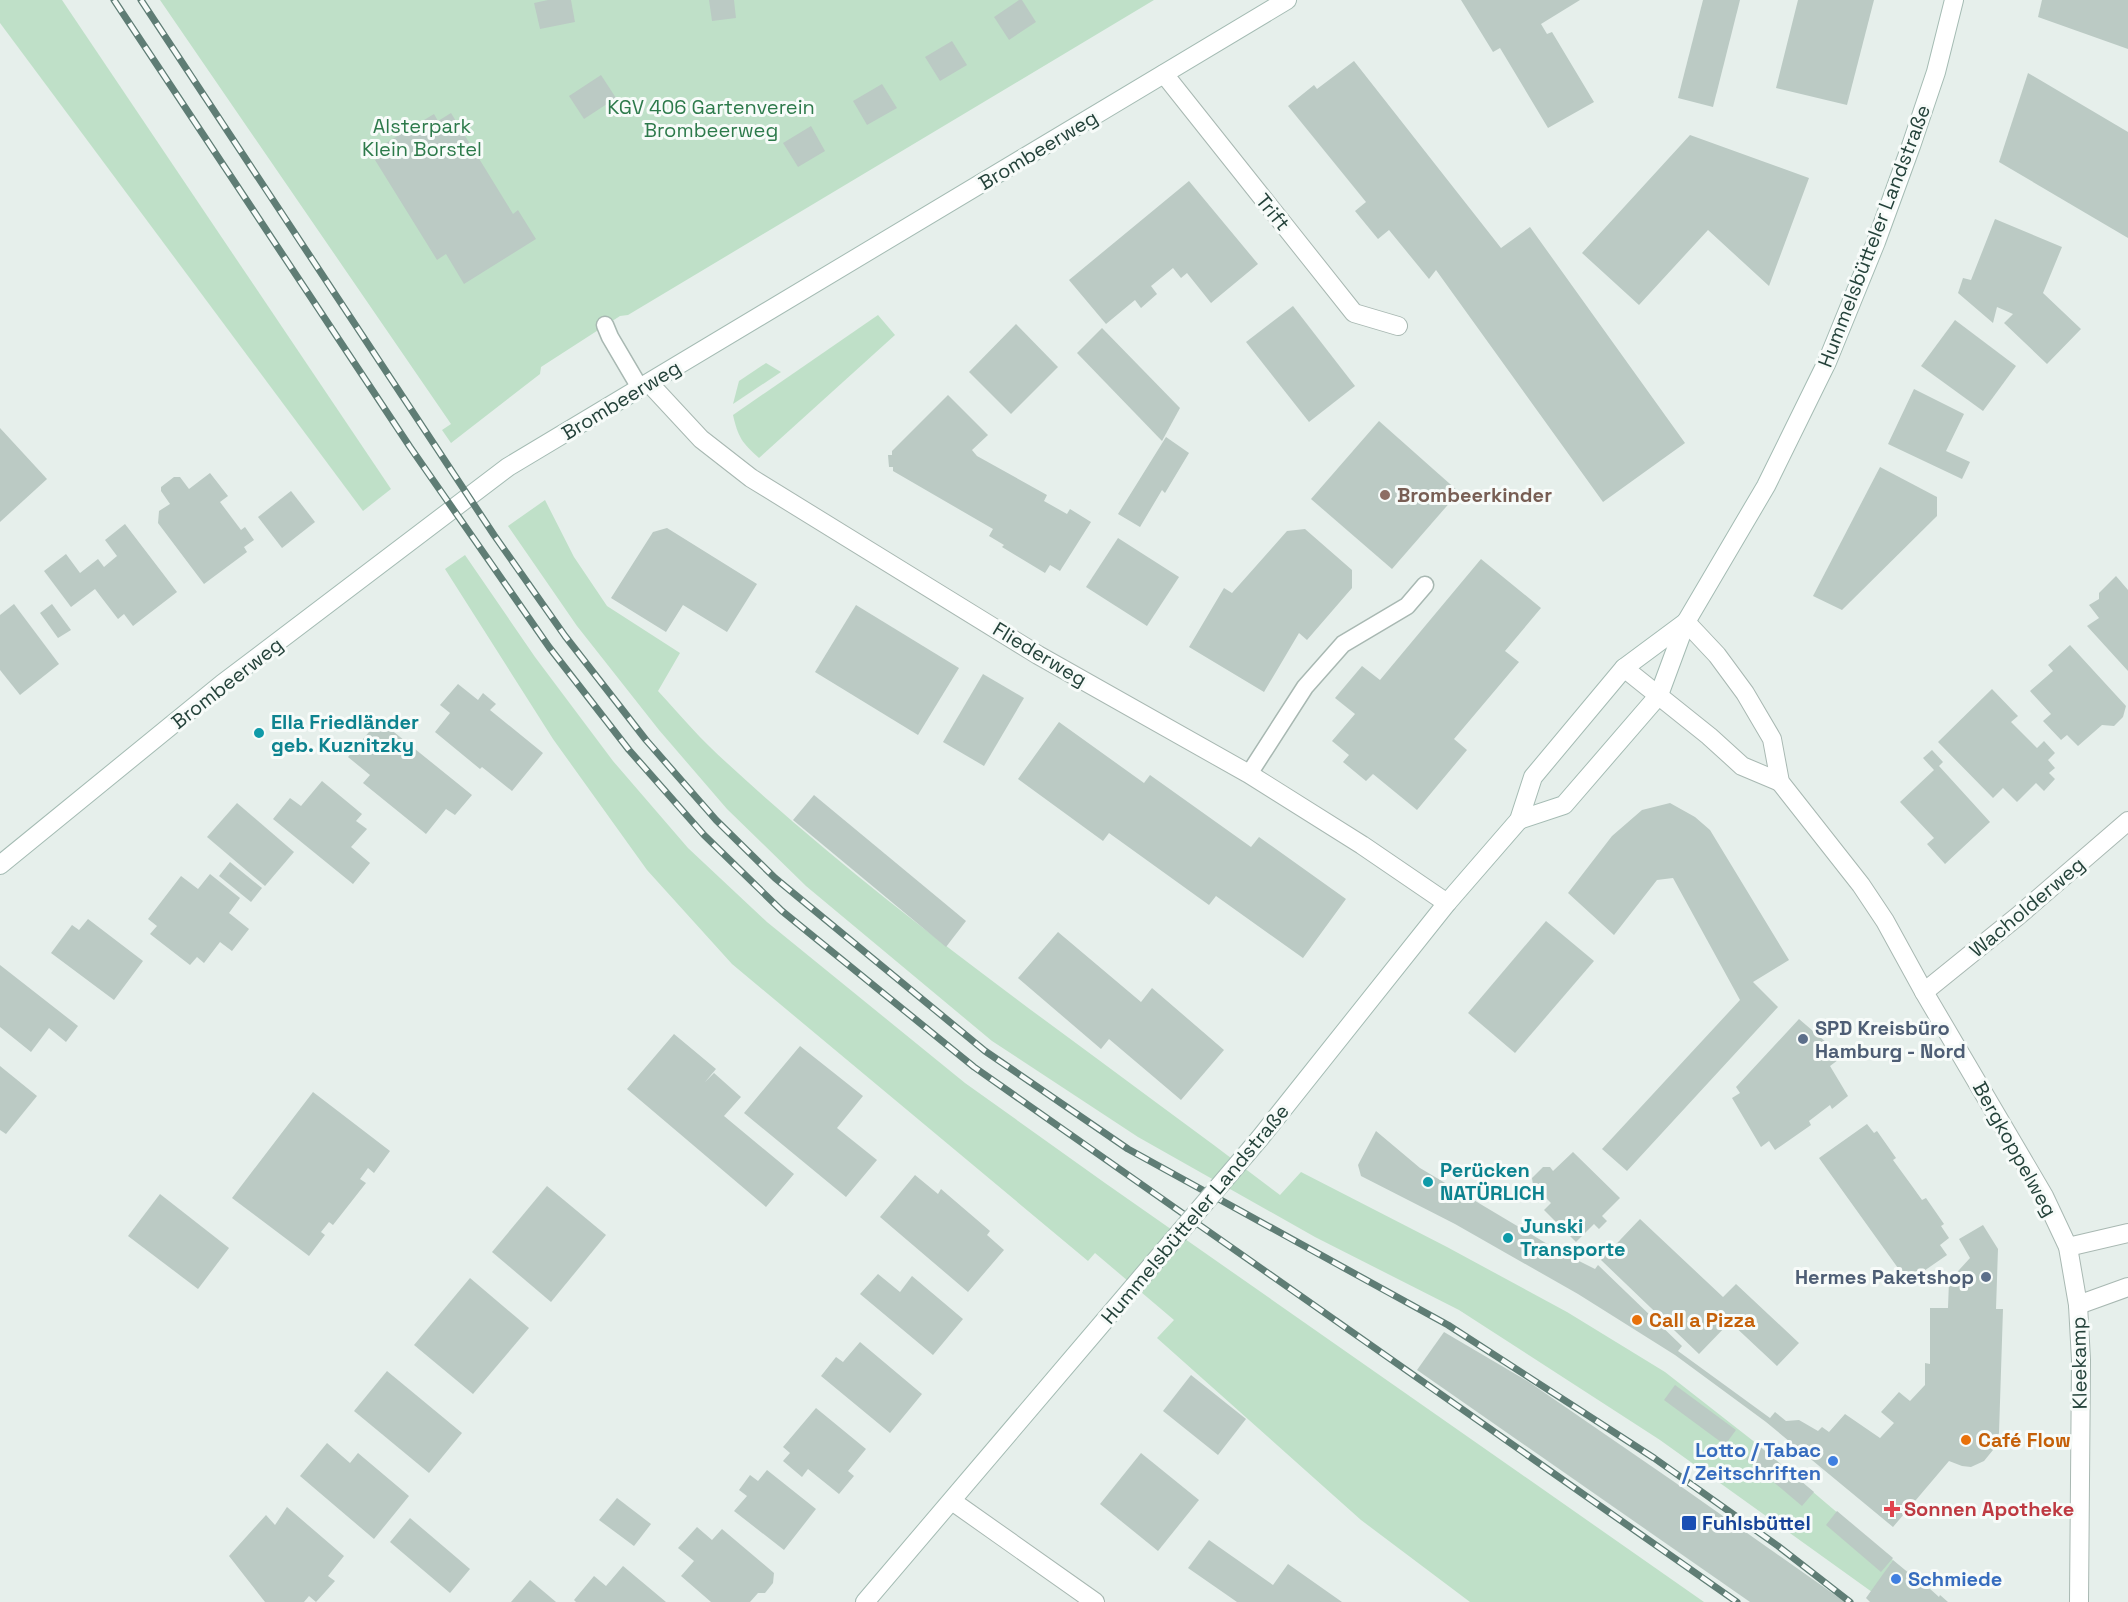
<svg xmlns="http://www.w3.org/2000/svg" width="2128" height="1602" font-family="'Space Grotesk',sans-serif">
<rect width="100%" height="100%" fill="#e6efeb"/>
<g fill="#bfe0c8">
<path d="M0 0H62L391 489 363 511 0 23Z"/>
<path d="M160 0H1154L628 315 620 316 541 367 540 374 451 443 442 430 451 424Z"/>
<path d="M878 315 895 335 759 458C742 443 738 437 733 415Z"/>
<path d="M766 363 781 372 733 404 739 381Z"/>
<path d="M545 500 574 557 607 606 680 653 658 691C680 715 702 741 727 763 899 922 1094 1053 1280 1195L1301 1172 1447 1247 1567 1312 1665 1372 1752 1440 1893 1560 1872 1592 1660 1440 1459 1310 1315 1237 1138 1137 992 1041 806 886 727 809 659 730 577 626 508 526Z"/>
<path d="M465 555 535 657 613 761 688 848 767 922 965 1083 1105 1183 1704 1602H1470L1361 1520 1157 1338 1174 1320 1095 1253 1088 1261 732 964 647 870 553 739 445 569Z"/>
</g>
<g fill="#bbcac4">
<path d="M548 0H571L575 22 540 29 534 3Z"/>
<path d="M709 0H734L736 18 712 21Z"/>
<path d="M1019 0H1022L1036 22 1009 40 994 17Z"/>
<path d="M1461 0H1580L1541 24 1547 34 1552 32 1594 102 1548 128 1500 48 1493 52Z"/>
<path d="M1703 0H1740L1713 107 1678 98Z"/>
<path d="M1798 0H1874L1847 105 1776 88Z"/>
<path d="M2042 0H2128V49L2038 17Z"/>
<path d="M952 41 967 65 940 81 925 57Z"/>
<path d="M1354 61 1501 248 1530 227 1685 443 1603 502 1436 270 1429 279 1389 230 1378 239 1355 211 1366 202 1288 106 1314 85 1317 89Z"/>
<path d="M2028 73 2128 132V238L1999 162Z"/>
<path d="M601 75 616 98 584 119 569 96Z"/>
<path d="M882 84 897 108 867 125 853 101Z"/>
<path d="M451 113 513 214 518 210 536 239 464 284 446 254 437 260 375 160 380 157 376 149 434 114 438 121Z"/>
<path d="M811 126 825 151 798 167 783 143Z"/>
<path d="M1690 135 1809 178 1769 286 1708 230 1639 305 1582 253Z"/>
<path d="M1189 181 1258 264 1211 303 1187 273 1181 278 1173 268 1151 286 1157 294 1141 308 1135 300 1106 324 1069 280Z"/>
<path d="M1995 219 2062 247 2043 293 2081 329 2047 364 2004 323 2013 314 1997 307 1993 323 1958 293 1963 278 1971 280Z"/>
<path d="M1293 306 1355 386 1309 422 1246 342Z"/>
<path d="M1955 320 2016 366 1983 411 1921 366Z"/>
<path d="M1016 324 1058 367 1011 414 969 372Z"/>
<path d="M1102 328 1180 408 1162 441 1077 353Z"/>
<path d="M1914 389 1964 414 1946 451 1970 462 1962 479 1888 444Z"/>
<path d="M948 395 988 435 972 450 977 456 1047 495 1044 501 1067 514 1070 509 1091 522 1060 571 1050 565 1045 573 1002 547 1004 545 989 536 993 529 893 471V467H889L888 455H892V451Z"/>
<path d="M1379 421 1459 492 1392 569 1311 499Z"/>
<path d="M0 428 47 479 0 522Z"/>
<path d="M1166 437 1189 453 1165 493 1162 490 1140 527 1118 514Z"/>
<path d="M1880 467 1937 497V516L1842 610 1813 596Z"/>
<path d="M210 473 228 496 220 502 241 530 245 527 254 540 244 547 247 552 204 584 158 523 159 511 170 504 161 491V487L174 477H180L189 489Z"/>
<path d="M291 491 315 522 282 548 258 517Z"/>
<path d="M125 524 177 592 133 626 124 614 118 619 95 589 71 607 44 571 66 554 80 573 98 559 104 567 117 556 105 540Z"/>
<path d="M667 528 757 584 727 632 683 605 666 632 611 598 653 532Z"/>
<path d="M1305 529 1352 570V588L1307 640 1299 633 1264 692 1189 647 1224 588 1232 593 1287 531Z"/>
<path d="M1118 538 1179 577 1147 626 1086 587Z"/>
<path d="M1481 559 1541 608 1505 651 1519 662 1454 739 1467 750 1417 810 1373 774 1366 781 1343 762 1349 755 1332 741 1355 714 1335 698 1362 666 1380 680Z"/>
<path d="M2116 576 2128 590V671L2087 626 2099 618 2089 605 2099 599V593Z"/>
<path d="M14 604 59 664 20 695 0 670V615Z"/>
<path d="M52 604 71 630 58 638 40 613Z"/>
<path d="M856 605 959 668 918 735 815 672Z"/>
<path d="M2070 645 2126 706 2123 717 2114 726 2102 725 2078 746 2067 735 2061 740 2043 721 2051 714 2030 691 2053 671 2048 665Z"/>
<path d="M983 674 1024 698 984 766 943 742Z"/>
<path d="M458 684 478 700 483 693 496 704 490 710 543 753 512 791 482 767 480 769 435 732 450 713 440 705Z"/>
<path d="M1992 689 2018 716 2011 722 2037 748 2044 741 2055 753 2048 760 2055 768 2049 773 2055 779 2044 791 2036 783 2017 802 2003 788 1993 798 1938 742Z"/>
<path d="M379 720 472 795 455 815 446 809 426 834 363 783 370 775 348 757Z"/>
<path d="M1059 722 1144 783 1150 775 1251 847 1259 837 1346 899 1303 958 1216 896 1209 905 1109 833 1103 841 1018 779Z"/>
<path d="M1932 750 1943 762 1939 766 1990 822 1945 864 1927 844 1934 838 1900 802 1934 770 1923 758Z"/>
<path d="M322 781 362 814 356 821 367 829 351 847 370 863 353 884 273 819 290 798 301 806Z"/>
<path d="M814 795 966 921 946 947 793 820Z"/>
<path d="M237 803 294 852 265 886 207 837Z"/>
<path d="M1670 803 1695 817 1710 830 1789 960 1753 982 1778 1007 1627 1171 1602 1149 1740 1000 1673 878 1657 880 1614 935 1568 893 1612 836 1642 810Z"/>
<path d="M230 862 262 888 251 902 219 876Z"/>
<path d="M210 874 240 898 229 913 249 929 232 951 220 942 204 963 197 957 190 965 150 934 157 926 148 919 181 876 198 889Z"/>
<path d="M88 919 143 961 114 1000 51 953 72 925 79 930Z"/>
<path d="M1546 921 1594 961 1515 1053 1468 1013Z"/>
<path d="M1058 932 1141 1002 1152 988 1224 1050 1181 1100 1109 1039 1101 1049 1018 978Z"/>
<path d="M0 965 78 1026 66 1042 49 1028 31 1052 0 1027Z"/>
<path d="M1799 1019 1827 1043 1838 1060 1830 1066 1848 1096 1832 1109 1830 1105 1809 1121 1811 1125 1775 1150 1769 1141 1761 1147 1732 1098 1740 1093 1736 1087Z"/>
<path d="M674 1034 716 1069 705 1082 714 1073 741 1097 724 1116 794 1174 766 1207 627 1089Z"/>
<path d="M800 1046 863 1096 837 1128 877 1160 846 1197 744 1113Z"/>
<path d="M0 1066 37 1096 6 1134 0 1130Z"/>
<path d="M313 1092 390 1151 374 1173 368 1168 360 1179 366 1183 333 1225 329 1222 321 1232 325 1235 309 1256 232 1198Z"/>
<path d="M1867 1124 1874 1133 1877 1131 1896 1158 1893 1160 1912 1186 1922 1200 1926 1198 1944 1224 1941 1226 1949 1238 1940 1245 1947 1255 1908 1282 1819 1158Z"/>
<path d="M1376 1131 1420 1168 1559 1251 1595 1269 1598 1265 1682 1346 1678 1351 1770 1418 1775 1412 1786 1421 1799 1420 1818 1431 1822 1427 1829 1432 1845 1414 1880 1438 1894 1423 1881 1412 1899 1392 1910 1401 1925 1385V1363L1930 1364V1308H1948L1949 1281 1970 1258 1959 1239 1983 1225 1998 1249 1996 1309H2003L1999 1433 1993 1450 1984 1461 1971 1467 1962 1466 1949 1461 1893 1527 1766 1422 1675 1355 1578 1294 1455 1224 1361 1176 1358 1165Z"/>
<path d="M1573 1152 1620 1198 1602 1216 1607 1221 1599 1229 1594 1224 1576 1242 1544 1210 1551 1203 1533 1185 1532 1178 1543 1167H1550L1553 1171Z"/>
<path d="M915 1175 938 1194 941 1189 990 1231 987 1235 1004 1250 968 1292 880 1217Z"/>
<path d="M547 1186 606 1235 551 1302 492 1252Z"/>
<path d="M160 1194 229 1248 198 1289 128 1236Z"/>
<path d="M1640 1219 1723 1297 1736 1284 1799 1343 1777 1366 1730 1322 1699 1354 1601 1260Z"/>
<path d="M878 1274 900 1292 912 1276 963 1319 933 1355 860 1294Z"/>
<path d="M470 1278 529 1328 473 1394 414 1345Z"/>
<path d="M1444 1332 1529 1382 1686 1490 1845 1602H1750L1417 1370Z"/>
<path d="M860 1342 922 1394 890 1433 821 1376 836 1357 843 1362Z"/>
<path d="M387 1371 462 1433 429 1473 354 1411Z"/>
<path d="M1191 1375 1246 1419 1218 1455 1163 1411Z"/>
<path d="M1675 1385 1736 1430 1725 1445 1664 1400Z"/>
<path d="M816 1408 866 1449 848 1471 854 1476 839 1494 808 1469 802 1477 783 1461 790 1453 783 1447Z"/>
<path d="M327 1443 350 1463 358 1453 409 1496 374 1539 300 1476Z"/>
<path d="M1758 1445 1814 1492 1802 1506 1746 1459Z"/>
<path d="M1141 1453 1199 1500 1158 1551 1100 1504Z"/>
<path d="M767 1470 816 1509 784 1550 734 1511 747 1496 739 1490 750 1475 758 1481Z"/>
<path d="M617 1498 651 1524 634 1546 599 1520Z"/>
<path d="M287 1507 344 1556 328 1576 335 1581 316 1602 309 1596 304 1602H265L229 1556 266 1515 275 1525Z"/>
<path d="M1837 1511 1893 1558 1881 1572 1826 1525Z"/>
<path d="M410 1518 470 1569 450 1593 390 1542Z"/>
<path d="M697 1527 712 1540 722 1529 774 1573 773 1583 765 1593H758L750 1602H711L681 1576 694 1561 678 1548Z"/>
<path d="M1209 1540 1273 1585 1288 1564 1342 1602H1237L1188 1568Z"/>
<path d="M1893 1560 1928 1589 1929 1588 1939 1597 1940 1595 1948 1602H1870L1866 1598Z"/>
<path d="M623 1566 666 1602H576L574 1600 594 1576 606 1586Z"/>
<path d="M530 1580 556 1602H511Z"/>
</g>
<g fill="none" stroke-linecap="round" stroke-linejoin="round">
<g stroke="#a8b8b2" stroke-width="19">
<g id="service">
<path d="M605 325 610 337 640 388"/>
<path d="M1249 774 1305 687 1343 644 1407 606 1425 585"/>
</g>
</g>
<g stroke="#a8b8b2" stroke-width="20">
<g id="minor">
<path d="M1164 74 1354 313 1398 326"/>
<path d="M649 383 701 439 751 478 1038 655 1249 774 1362 845 1447 903"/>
<path d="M1686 622 1717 655 1745 693 1772 739 1780 782 1861 885 1885 921 1924 992 2044 1196 2068 1247 2078 1305 2081 1360 2079 1602"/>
<path d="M1624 668 1709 736 1742 766 1780 782"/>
<path d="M1924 992 2018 916 2128 821"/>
<path d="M2068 1247 2128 1233"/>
<path d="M2078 1305 2128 1287"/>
<path d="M952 1501 1095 1602"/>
</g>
</g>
<g stroke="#a4bbb3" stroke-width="20">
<g id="secondary">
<path d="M1519 820 1564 805 1659 695 1686 622 1766 486 1827 362 1876 242 1911 146 1936 72 1954 0"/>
<path d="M0 865 222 684 508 467 1287 0"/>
<path d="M1260 1138 1447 903 1519 820 1533 777 1624 668 1686 622"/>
<path d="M865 1602 1134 1286"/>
</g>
</g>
<use href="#service" stroke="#fff" stroke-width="16"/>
<use href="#minor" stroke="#fff" stroke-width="18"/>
<use href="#secondary" stroke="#fff" stroke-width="18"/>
<g stroke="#5f7d75" stroke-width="7">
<g id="rail">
<path d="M114 0 410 447 549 647 629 750 704 835 782 911 974 1067 1737 1602"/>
<path d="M141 0 494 535 565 636 646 740 716 820 775 878 985 1051 1128 1149 1448 1325 1654 1458 1778 1546 1850 1602"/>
</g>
</g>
<use href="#rail" stroke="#f7fbf9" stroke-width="4.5" stroke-dasharray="14" stroke-linecap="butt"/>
<g stroke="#a4bbb3" stroke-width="20" stroke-linecap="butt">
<path id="secondary-bridge" d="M1134 1286 1260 1138"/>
</g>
<use href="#secondary-bridge" stroke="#fff" stroke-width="18"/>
</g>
<circle fill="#8d6e63" stroke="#f7fbf9" stroke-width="2" cx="1385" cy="495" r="6"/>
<g fill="#0f9aa8" stroke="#f7fbf9" stroke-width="2">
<circle cx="259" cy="733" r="6"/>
<circle cx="1428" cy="1182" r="6"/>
<circle cx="1508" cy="1238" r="6"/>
</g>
<g fill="#5c6f8a" stroke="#f7fbf9" stroke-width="2">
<circle cx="1803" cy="1039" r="6"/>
<circle cx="1986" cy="1277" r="6"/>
</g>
<g fill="#e8710a" stroke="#f7fbf9" stroke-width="2">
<circle cx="1637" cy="1320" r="6"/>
<circle cx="1966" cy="1440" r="6"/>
</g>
<g fill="#3f7fe0" stroke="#f7fbf9" stroke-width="2">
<circle cx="1833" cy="1461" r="6"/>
<circle cx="1896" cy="1579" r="6"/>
</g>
<path fill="#e0444e" stroke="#f7fbf9" stroke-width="2" d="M1889 1500h6v6h6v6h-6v6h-6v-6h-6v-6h6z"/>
<rect fill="#1a4fb4" stroke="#f7fbf9" stroke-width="2" x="1681" y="1515" width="16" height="16" rx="3"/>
<g text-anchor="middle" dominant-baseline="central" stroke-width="6" stroke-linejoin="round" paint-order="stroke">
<g font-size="20" fill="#2d7a4b" stroke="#f7fbf9">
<text x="711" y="107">KGV 406 Gartenverein<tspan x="711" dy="23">Brombeerweg</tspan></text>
<text x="422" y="126">Alsterpark<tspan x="422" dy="23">Klein Borstel</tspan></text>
</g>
<g font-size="20" fill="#24423a" stroke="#f7fbf9">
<text transform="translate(1038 150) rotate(-31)">Brombeerweg</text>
<text transform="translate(1273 212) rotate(51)">Trift</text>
<text transform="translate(1874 236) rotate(-69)">Hummelsbütteler Landstraße</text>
<text transform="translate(621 400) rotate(-31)">Brombeerweg</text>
<text transform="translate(1040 654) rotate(31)">Fliederweg</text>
<text transform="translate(227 683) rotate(-38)">Brombeerweg</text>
<text transform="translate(2027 907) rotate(-40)">Wacholderweg</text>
<text transform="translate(2015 1149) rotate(61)">Bergkoppelweg</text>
<text transform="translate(1195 1214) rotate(-50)">Hummelsbütteler Landstraße</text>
<text transform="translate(2079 1363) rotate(-91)">Kleekamp</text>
</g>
<g font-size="20" font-weight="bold" fill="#785e54" stroke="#f7fbf9" text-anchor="start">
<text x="1397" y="495">Brombeerkinder</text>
</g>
<g font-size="20" font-weight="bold" fill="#0d838f" stroke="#f7fbf9" text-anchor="start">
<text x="271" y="722">Ella Friedländer<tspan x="271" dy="23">geb. Kuznitzky</tspan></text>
<text x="1440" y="1170">Perücken<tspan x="1440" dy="23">NATÜRLICH</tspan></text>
<text x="1520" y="1226">Junski<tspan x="1520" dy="23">Transporte</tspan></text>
</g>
<g font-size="20" font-weight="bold" fill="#4e5e75" stroke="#f7fbf9" text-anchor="start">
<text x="1815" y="1028">SPD Kreisbüro<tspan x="1815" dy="23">Hamburg - Nord</tspan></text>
<text x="1974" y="1277" text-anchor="end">Hermes Paketshop</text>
</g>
<g font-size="20" font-weight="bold" fill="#c56008" stroke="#f7fbf9" text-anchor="start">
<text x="1649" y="1320">Call a Pizza</text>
<text x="1978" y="1440">Café Flow</text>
</g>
<g font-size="20" font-weight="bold" fill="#366cbe" stroke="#f7fbf9" text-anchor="end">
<text x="1821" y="1450">Lotto / Tabac<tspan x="1821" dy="23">/ Zeitschriften</tspan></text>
<text x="1908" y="1579" text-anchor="start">Schmiede</text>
</g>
<g font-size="20" font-weight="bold" fill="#be3a42" stroke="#f7fbf9" text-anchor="start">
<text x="1904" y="1509">Sonnen Apotheke</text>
</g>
<g font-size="20" font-weight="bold" fill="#164399" stroke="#f7fbf9" text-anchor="start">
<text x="1702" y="1523">Fuhlsbüttel</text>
</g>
</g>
</svg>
